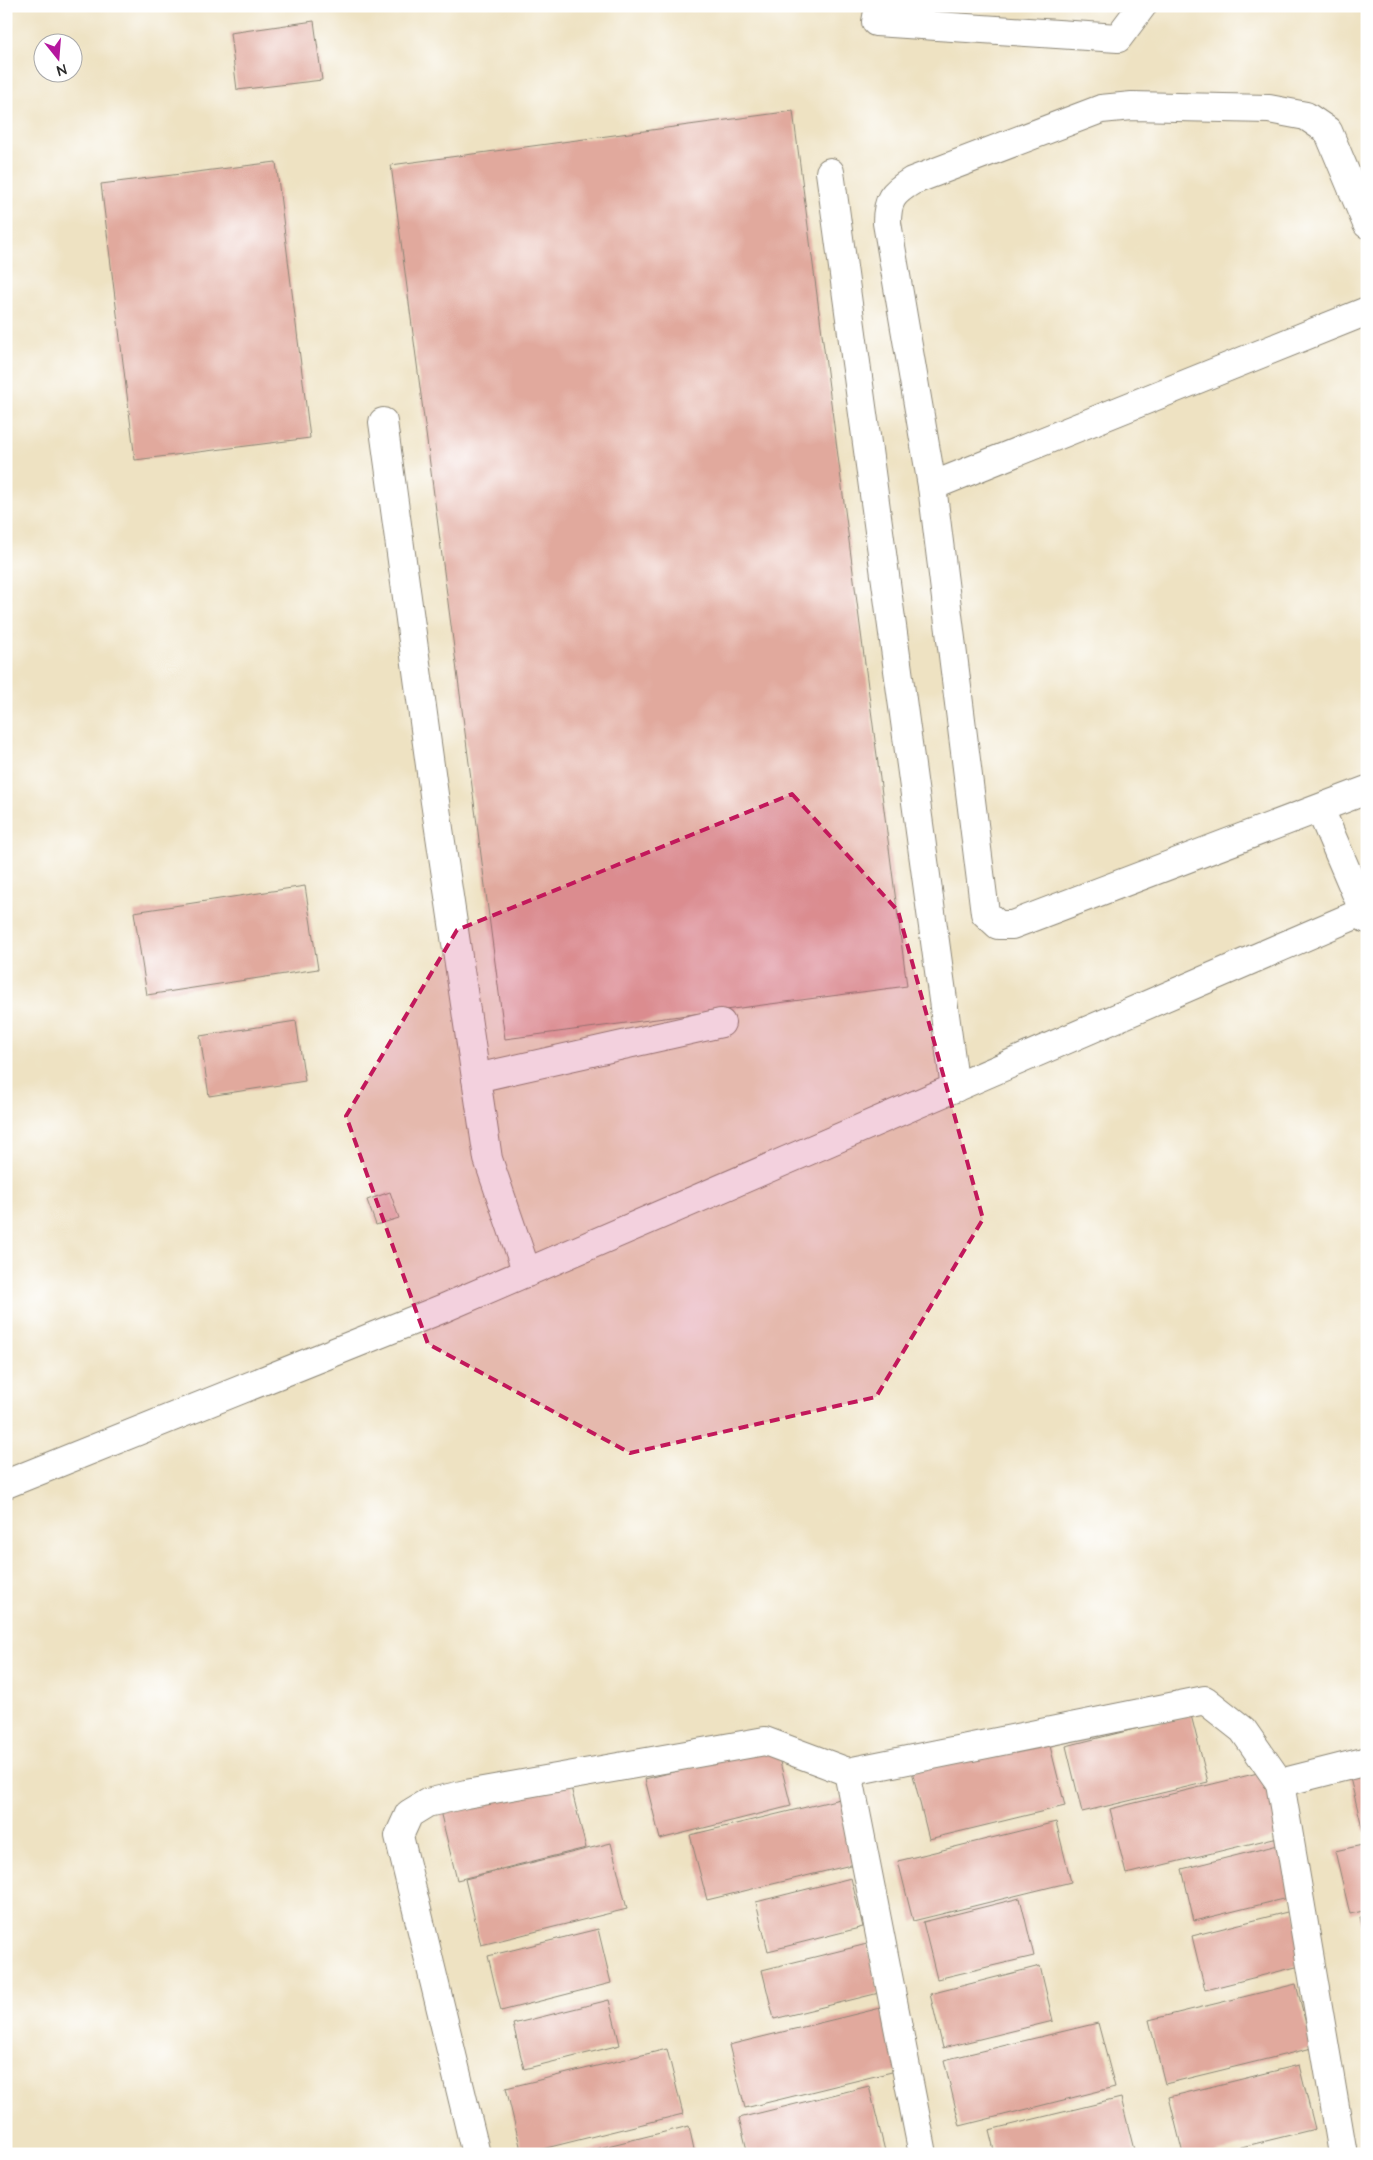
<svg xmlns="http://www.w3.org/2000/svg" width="1373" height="2160" font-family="'Architects Daughter',sans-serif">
<rect width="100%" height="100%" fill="#fff"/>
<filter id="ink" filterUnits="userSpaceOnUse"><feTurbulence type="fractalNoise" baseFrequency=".02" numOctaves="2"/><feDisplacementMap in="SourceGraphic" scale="10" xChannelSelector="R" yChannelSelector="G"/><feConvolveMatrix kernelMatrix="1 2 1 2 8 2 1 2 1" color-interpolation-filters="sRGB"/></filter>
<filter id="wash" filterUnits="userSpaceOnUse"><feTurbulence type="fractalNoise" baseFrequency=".0096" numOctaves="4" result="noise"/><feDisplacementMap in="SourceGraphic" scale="20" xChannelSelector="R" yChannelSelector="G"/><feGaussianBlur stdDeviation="1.12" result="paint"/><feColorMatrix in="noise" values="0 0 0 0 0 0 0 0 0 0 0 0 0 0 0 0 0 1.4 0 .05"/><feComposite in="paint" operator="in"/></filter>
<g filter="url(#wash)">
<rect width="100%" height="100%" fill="#eee2c2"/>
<g id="blocks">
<g fill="#e1a99d">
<path d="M314 21 322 80 237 90 230 33Z"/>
<path d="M793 111 907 986 505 1039 391 165Z"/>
<path d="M276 162 310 438 135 460 101 184Z"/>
<path d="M305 886 318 969 147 995 134 912Z"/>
<path d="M296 1021 305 1081 209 1096 200 1036Z"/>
<path d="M390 1192 399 1218 376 1225 367 1200Z"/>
<path d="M1191 1715 1208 1782 1082 1812 1066 1746Z"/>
<path d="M1048 1738 1065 1806 929 1839 912 1771Z"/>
<path d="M776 1746 791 1806 660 1839 645 1779Z"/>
<path d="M1367 1770V1830L1363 1831 1349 1774Z"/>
<path d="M1266 1771 1282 1836 1126 1874 1110 1809Z"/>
<path d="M569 1779 586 1848 457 1880 440 1811Z"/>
<path d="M844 1798 859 1863 707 1900 690 1835Z"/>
<path d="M1056 1822 1071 1882 913 1921 898 1861Z"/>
<path d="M611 1843 627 1909 481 1945 465 1879Z"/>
<path d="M1282 1844 1295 1896 1194 1921 1182 1869Z"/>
<path d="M1367 1844V1910L1350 1914 1335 1851Z"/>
<path d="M851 1878 863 1927 768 1951 756 1902Z"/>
<path d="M1020 1898 1034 1956 937 1979 923 1922Z"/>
<path d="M1295 1910 1308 1964 1205 1990 1192 1936Z"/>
<path d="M1367 1916V1942H1366L1360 1917Z"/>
<path d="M598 1929 611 1983 501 2011 488 1956Z"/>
<path d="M867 1944 879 1993 774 2019 762 1970Z"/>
<path d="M1040 1966 1053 2021 943 2048 930 1994Z"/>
<path d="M1296 1984 1312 2048 1165 2084 1149 2020Z"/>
<path d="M609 2000 620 2045 524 2069 513 2024Z"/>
<path d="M889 2006 904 2069 745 2108 729 2045Z"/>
<path d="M1098 2023 1115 2087 960 2126 944 2060Z"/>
<path d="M667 2049 683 2114 522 2154 506 2088Z"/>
<path d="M1299 2065 1315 2129 1213 2154H1183L1169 2097Z"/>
<path d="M869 2086 885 2151 875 2154H748L739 2118Z"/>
<path d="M1121 2098 1135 2154H995L989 2130Z"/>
<path d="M689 2126 695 2154H579V2153Z"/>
</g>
</g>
</g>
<g filter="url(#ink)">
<use href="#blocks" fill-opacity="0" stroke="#8c8676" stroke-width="1"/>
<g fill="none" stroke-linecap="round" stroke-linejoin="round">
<g stroke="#8c8676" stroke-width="30">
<g id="minor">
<path d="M879 6 876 22 1118 38 1142 6"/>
<path d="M830 172 955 1088"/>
<path d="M1367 311 932 486 985 913 998 925H1012L1367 790"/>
<path d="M383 422 435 802 488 1159 527 1273"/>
<path d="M932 486 887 223C887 200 892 193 912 181L1101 109 1132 106 1269 109 1306 116 1328 131 1367 224"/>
<path d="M1320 809 1367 919"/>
<path d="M476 1078 721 1023"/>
<path d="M848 1772 923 2154"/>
<path d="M1280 1783 1343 2154"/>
<path d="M476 2154 399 1836 409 1814 427 1803 466 1794 765 1741 848 1772 1205 1700 1243 1730 1280 1783 1367 1761"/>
</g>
</g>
<g stroke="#8c8676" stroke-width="30">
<path id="major" d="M6 1484 444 1308 1367 910"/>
</g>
<use href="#minor" stroke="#fff" stroke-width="28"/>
<use href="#major" stroke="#fff" stroke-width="28"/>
</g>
</g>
<path fill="#c2185b" fill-opacity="0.2" stroke="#c2185b" stroke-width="4" stroke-dasharray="10 6" stroke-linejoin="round" d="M792 794 898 911 983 1219 876 1397 630 1453 428 1344 346 1116 457 930Z"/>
<rect width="1373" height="2160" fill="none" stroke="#fff" stroke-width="25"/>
<g transform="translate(58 58) rotate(163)"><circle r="24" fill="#ffffff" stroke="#aaaaaa"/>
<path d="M0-4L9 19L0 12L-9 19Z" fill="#b5179e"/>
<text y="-8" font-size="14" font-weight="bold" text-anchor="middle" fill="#2b2b2b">N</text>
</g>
</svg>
